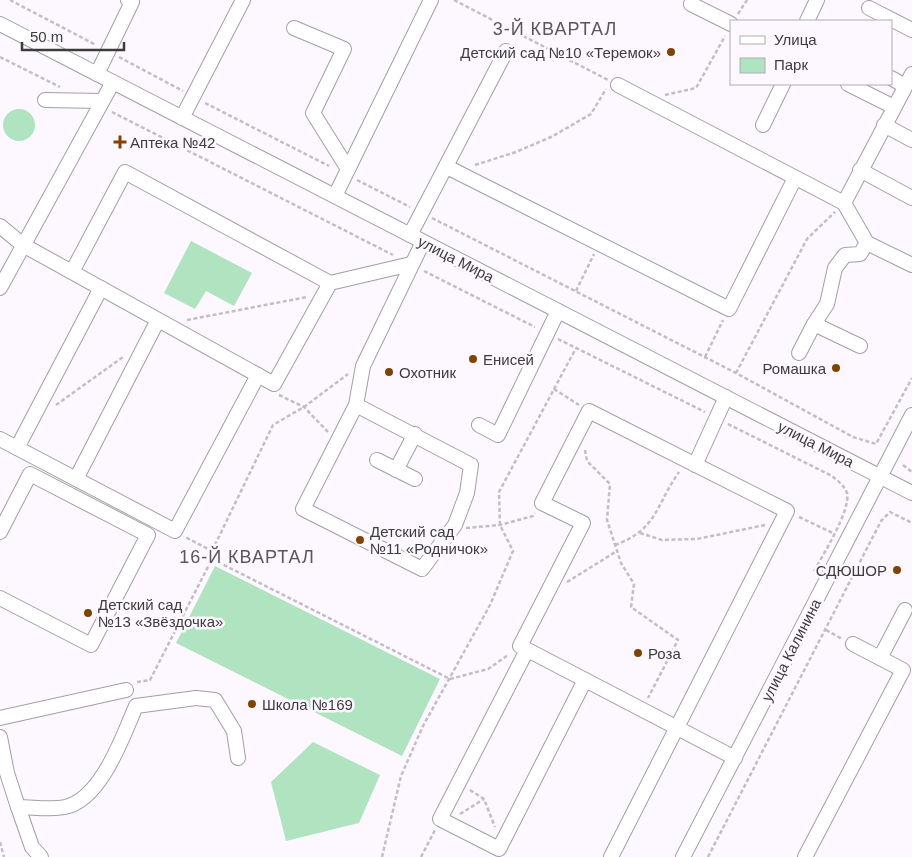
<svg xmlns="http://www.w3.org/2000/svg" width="912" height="857" font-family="Helvetica,sans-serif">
<rect width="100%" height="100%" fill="#fdf8ff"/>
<g fill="#b0e3c0">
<circle cx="19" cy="125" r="16"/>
<path d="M191 241 252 273 234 306 206 291 195 309 164 293Z"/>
<path d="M215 566 440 679 402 756 176 643Z"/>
<path d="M313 742 380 775 359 823 286 841 271 782Z"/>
</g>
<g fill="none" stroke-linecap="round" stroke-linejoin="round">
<g stroke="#a39fa5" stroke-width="16">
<g id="minor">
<path d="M691 4 731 24"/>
<path d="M869 8 912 30"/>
<path d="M807 21 817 0"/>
<path d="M0 24 912 493"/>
<path d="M294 28 344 49 313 113 348 169"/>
<path d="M97 74 132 2 128 0"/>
<path d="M912 74 844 203 867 243 912 265"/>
<path d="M891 78 905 86"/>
<path d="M848 84 894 107"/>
<path d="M618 85 844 203"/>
<path d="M45 100 102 101"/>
<path d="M182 118 243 0"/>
<path d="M763 125 783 84"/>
<path d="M884 125 912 140"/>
<path d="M447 167 729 309 795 178"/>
<path d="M860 170 912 198"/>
<path d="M335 196 431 0"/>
<path d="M0 226 23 245 274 384 330 283"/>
<path d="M410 235 506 51"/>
<path d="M72 272 125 172 330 283 411 264"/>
<path d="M0 288 113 82"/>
<path d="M860 346 814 324 827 304 835 268 845 255 860 254 867 243"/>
<path d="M799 353 814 324"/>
<path d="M356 405 303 509 422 569 455 525 467 493 471 465 356 405 363 366 423 242"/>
<path d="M479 425 498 435 558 311"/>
<path d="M0 439 175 531 258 375"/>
<path d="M17 448 101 288"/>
<path d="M377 460 415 479"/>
<path d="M695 465 726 397"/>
<path d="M396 470 415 434"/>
<path d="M76 479 158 320"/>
<path d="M0 532 30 474 148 535 91 645 0 598"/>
<path d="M527 650 440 819 499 849 585 680"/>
<path d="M880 658 905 610"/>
<path d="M0 718 126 690"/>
<path d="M0 737 7 773 18 807C33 807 50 810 65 807 101 800 123 736 136 706L196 698 215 700 234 731 238 758"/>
<path d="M18 807 32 847 41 857"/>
<path d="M611 857 787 511 589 411 542 503 583 523 520 646 735 758"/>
<path d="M683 857 912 415"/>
<path d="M805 857 903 670 853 644"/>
</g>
</g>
<g stroke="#c2bec3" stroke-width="2.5" stroke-dasharray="4 2.5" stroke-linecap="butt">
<path d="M10 0 96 45"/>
<path d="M454 0 608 80"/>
<path d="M738 14 747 0"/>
<path d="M0 57 60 87"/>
<path d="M119 57 183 91"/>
<path d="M665 95 696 88 725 36"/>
<path d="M205 103 329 166"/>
<path d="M112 112 393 255"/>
<path d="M475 165 516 152 551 137 591 114 606 89"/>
<path d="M357 180 410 207"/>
<path d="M432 218 736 373 853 437 876 444 912 378"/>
<path d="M424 271 535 327"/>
<path d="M576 291 594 254"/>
<path d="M187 320 307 297"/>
<path d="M558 339 705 412"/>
<path d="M705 357 723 320"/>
<path d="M736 373 807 239 835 212"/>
<path d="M554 389 579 405"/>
<path d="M279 395 304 407 328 432"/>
<path d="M56 405 123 357"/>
<path d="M728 424 832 476C838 481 844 485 847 493 851 511 822 556 813 573"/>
<path d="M585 450 587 461 610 484 607 520 621 563 634 584 631 607 678 640 648 698"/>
<path d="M903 465 912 472"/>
<path d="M799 517 833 533"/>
<path d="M466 528 500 525 533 516 535 513"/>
<path d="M640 533 662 540 697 539 765 525"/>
<path d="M615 545C658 529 655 506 679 472"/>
<path d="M212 551 273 425 304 407 348 374"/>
<path d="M212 559 450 679 488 669 508 655"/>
<path d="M567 582 617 551"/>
<path d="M826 630 842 639"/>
<path d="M137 682 150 680 212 559V551L185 537"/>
<path d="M470 790 484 799 495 827"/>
<path d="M460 814 484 799"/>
<path d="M0 842 4 857"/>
<path d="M382 857 401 776 423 726 490 605 513 551 500 525 499 492 576 348"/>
<path d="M421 857 435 830"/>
<path d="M708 857 881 521 890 512 912 523"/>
</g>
<use href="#minor" stroke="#fff" stroke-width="14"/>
</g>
<g fill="#814303" stroke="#fdf8ff" stroke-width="2">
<circle cx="671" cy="52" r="5"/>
<path d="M117.5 134.5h5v5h5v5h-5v5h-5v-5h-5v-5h5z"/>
<circle cx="473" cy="359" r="5"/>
<circle cx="836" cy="368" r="5"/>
<circle cx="389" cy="372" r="5"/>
<circle cx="360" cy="540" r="5"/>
<circle cx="897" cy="570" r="5"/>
<circle cx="88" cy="613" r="5"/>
<circle cx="638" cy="653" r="5"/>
<circle cx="252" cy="704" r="5"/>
</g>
<g text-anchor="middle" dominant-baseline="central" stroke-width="5" stroke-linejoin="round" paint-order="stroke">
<g font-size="15" fill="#3d3b3d" stroke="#fdf8ff" text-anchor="start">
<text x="661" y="52" text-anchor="end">Детский сад №10 «Теремок»</text>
<text x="130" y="142">Аптека №42</text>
<text x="483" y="359">Енисей</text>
<text x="826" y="368" text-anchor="end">Ромашка</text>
<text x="399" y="372">Охотник</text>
<text x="370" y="531">Детский сад<tspan x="370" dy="17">№11 «Родничок»</tspan></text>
<text x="887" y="570" text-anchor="end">СДЮШОР</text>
<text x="98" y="604">Детский сад<tspan x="98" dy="17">№13 «Звёздочка»</tspan></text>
<text x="648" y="653">Роза</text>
<text x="262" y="704">Школа №169</text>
</g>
<g font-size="15" fill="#3d3b3d" stroke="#fdf8ff">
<text transform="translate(456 259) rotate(27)">улица Мира</text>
<text transform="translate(816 444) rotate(27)">улица Мира</text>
<text transform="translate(791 650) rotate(-63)">улица Калинина</text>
</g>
<g font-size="18" letter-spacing="1" fill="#5a565b" stroke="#fdf8ff">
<text x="555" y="29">3-Й КВАРТАЛ</text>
<text x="247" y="557">16-Й КВАРТАЛ</text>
</g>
</g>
<rect x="730" y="20" width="162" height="65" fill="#fdf8ff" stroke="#b0acb1"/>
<rect x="740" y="36" width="25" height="8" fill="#ffffff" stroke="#b0acb1"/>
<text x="774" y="45" font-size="15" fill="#3d3b3d">Улица</text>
<rect x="740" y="58" width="25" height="15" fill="#b0e3c0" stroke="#b0acb1"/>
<text x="774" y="70" font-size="15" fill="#3d3b3d">Парк</text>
<path d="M22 42v8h102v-8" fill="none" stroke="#3d3b3d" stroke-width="2.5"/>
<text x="30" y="42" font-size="15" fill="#3d3b3d" stroke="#fdf8ff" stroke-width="4" paint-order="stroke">50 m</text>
</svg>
